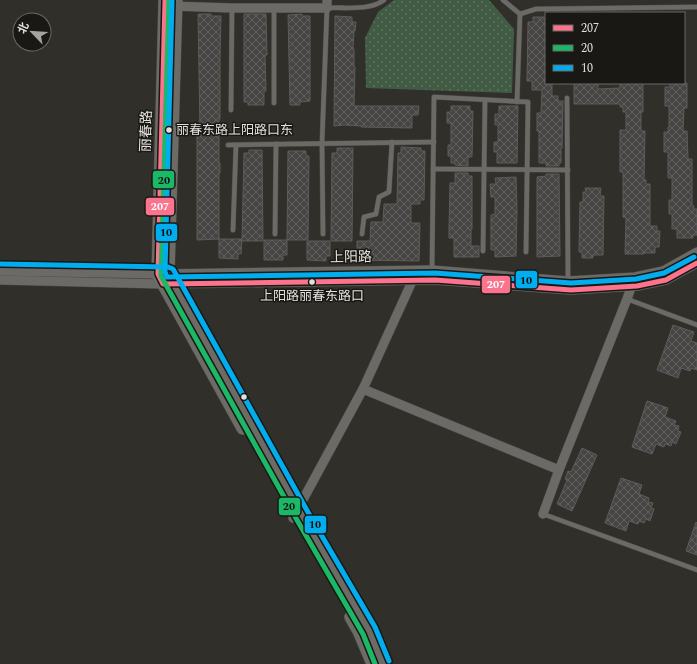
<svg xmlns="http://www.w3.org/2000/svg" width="697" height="664" font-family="Spectral,'Noto Sans SC',serif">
<defs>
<pattern id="grass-dots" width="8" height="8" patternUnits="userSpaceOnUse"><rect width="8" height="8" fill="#415b45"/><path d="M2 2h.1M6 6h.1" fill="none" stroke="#5c725f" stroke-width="1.8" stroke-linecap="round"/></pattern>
<pattern id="building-cross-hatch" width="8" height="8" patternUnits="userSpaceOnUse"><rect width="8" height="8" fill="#474544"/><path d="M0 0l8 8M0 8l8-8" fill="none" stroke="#61605e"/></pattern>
</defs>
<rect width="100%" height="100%" fill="#302f2a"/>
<path fill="url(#grass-dots)" d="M394 0H489L514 29 512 93 366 88 365 38 378 12Z"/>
<g fill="url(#building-cross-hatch)" stroke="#5d5c5a">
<path d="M198 14H211V16H221L220 56V119H219V163H220V173H219V239H242L241 254H238V259L219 258V239L197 240V131H200Z"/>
<path d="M244 14H266L267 55H265L266 91H264V105H248V102H244Z"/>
<path d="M302 14V16H310V101L300 102V105H290L288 15Z"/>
<path d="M335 16 352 17V22H356L355 31H354L353 49H354V67H355L354 106H419L418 115H412V128L361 127V126L344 125 334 126Z"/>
<path d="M533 17H544V20H546V83H552V96H558V101H563L562 148H561V163H559V166H546V163H539V131H537V113H541L542 90H532V81H527L528 22H533Z"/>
<path d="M574 83H598V89L620 88V83H643V112H641V131H645L644 180H646V184H650V226H657V231H660L659 247H655V253H644V254H625L626 218 623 217V172H620V130H626V112H623V107H620V104H574Z"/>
<path d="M670 83H687V108H684L683 131H687L688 159H692V206H694L693 209H697V235H693V238H677V229H672V214H669V200H672V178H668V152H664V132H668V127H669V106H665V87H670Z"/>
<path d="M451 106H470V111H473L472 157H468V166L455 165V163H451V156H448V145H451V123H447V112H451Z"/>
<path d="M499 106H518L517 163H497V152H494V142H498V125H495V114H499Z"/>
<path d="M401 147 421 148V151H425L424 200H420V204H411V223H420L419 261 357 260V241H370L371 222H383L384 204H397L398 153H401Z"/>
<path d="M337 148H353L352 241H331L332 153H337Z"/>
<path d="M249 150H262L263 241H242L244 153H249Z"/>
<path d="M288 151H306V156H309L308 240H287Z"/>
<path d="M455 173H468V176H472V229H471V246H479V257H454V238H449V228L450 183H455Z"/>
<path d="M546 174H559L560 256 537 257V177L546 176Z"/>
<path d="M516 177 517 210 516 256 495 257V250H491V215L495 214V197H491L490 184H496L495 178Z"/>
<path d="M585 188H601L600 196H604L603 255H593V258H582V252H579L580 202H583V192H586Z"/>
<path d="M264 240H287V255H283V260H264Z"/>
<path d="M307 241H330V256H326V261L307 260Z"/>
<path d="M673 325 694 332 691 341 697 343V370L691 368 690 371 681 368 678 378 657 370Z"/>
<path d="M647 401 668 408 665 417 676 421 674 425 679 426 678 431 681 432 676 444 672 442 671 446 665 444 664 447 656 444 652 454 632 447Z"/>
<path d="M582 448 597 455 572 511 557 504 567 480 565 479 568 471 571 472Z"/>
<path d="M621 478 642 485 639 494 649 498 648 502 653 503 651 508 654 509 650 521 646 519 644 523 639 521 638 524 629 521 626 531 605 523Z"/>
<path d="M696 522 697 523V555L686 551Z"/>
</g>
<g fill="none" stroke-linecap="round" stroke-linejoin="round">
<g stroke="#4c4b47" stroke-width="5.5">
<g id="service">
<path d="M503 0 520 14 517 102"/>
<path d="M520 14 536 9 697 7"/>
<path d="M567 98 568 281"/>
<path d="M274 103V8"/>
<path d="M231 110 232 8"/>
<path d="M228 145 434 142"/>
<path d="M433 169 568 170"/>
<path d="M233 230 236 145"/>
<path d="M275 234 276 144"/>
<path d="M323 234 322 143 327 8C344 7 370 11 384 0"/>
<path d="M362 234 364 217 376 214 379 197 389 192 392 142"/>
<path d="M483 251 485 100"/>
<path d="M432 270 434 97 528 102 526 252"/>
<path d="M627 299 697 325"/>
<path d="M543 514 697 570"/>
</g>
</g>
<g stroke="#4c4b47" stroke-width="10">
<g id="minor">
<path d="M170 6 232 8H327V0"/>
<path d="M0 271 158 274 432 270 568 281 635 277 663 271 697 252"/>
<path d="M0 280 161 284 435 280 571 290 637 286 666 280 697 263"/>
<path d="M363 389 559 470 543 514"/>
<path d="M559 470 627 299 633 282"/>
<path d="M293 518 363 389 415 275"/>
</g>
</g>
<g stroke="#4c4b47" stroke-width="14">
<g id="secondary">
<path d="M165 0 158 274 243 428"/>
<path d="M176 0 168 274 303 517 369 631 383 664"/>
<path d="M351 617 359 631 373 664"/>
</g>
</g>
<use href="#service" stroke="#6b6a66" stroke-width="4.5"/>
<use href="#minor" stroke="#6b6a66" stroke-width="9"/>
<use href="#secondary" stroke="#6d6b66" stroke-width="13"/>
<g stroke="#191814" stroke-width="8">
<path id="bus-1" d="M165 0 158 274 163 284 435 280 571 290 637 286 666 280 697 263"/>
</g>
<g stroke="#191814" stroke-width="8">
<path id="bus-2" d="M169 0 161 276 297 520 363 634 375 664"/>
</g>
<g stroke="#191814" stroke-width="8">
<g id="bus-3">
<path d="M172 0 165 272 167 277 435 273 571 283 636 279 664 273 694 257"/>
<path d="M0 264 168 267 173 269 309 514 375 627 389 661"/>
</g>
</g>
<use href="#bus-1" stroke="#fc738d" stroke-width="5"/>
<use href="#bus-2" stroke="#1ab867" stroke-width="5"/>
<use href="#bus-3" stroke="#00aeef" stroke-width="5"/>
</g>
<g fill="#e3e1dc" stroke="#191814" stroke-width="1.5">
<circle cx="169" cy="130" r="3.5"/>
<circle cx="312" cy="282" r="3.5"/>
<circle cx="244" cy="397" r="3.5"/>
</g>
<g text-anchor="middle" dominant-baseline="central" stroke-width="3" stroke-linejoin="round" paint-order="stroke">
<g font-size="13" fill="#e3e1dc" stroke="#191814" text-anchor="start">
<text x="176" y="130">丽春东路上阳路口东</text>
<text x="312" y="296" text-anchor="middle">上阳路丽春东路口</text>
</g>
<g font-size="14" fill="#e3e1dc" stroke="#191814">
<text transform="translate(146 131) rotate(-88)">丽春路</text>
<text transform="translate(351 257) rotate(-1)">上阳路</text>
</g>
</g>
<g stroke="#191814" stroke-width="1.5">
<rect x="152" y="170" width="23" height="19" rx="4" fill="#1ab867"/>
<rect x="145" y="197" width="30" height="19" rx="4" fill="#fc738d"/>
<rect x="155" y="223" width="23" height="19" rx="4" fill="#00aeef"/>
<rect x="515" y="270" width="23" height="19" rx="4" fill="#00aeef"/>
<rect x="481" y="275" width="30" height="19" rx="4" fill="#fc738d"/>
<rect x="278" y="497" width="23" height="19" rx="4" fill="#1ab867"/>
<rect x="304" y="515" width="23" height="19" rx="4" fill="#00aeef"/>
</g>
<g font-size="11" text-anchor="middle" font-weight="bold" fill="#fff">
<text x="160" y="210">207</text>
<text x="496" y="288">207</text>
</g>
<g font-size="11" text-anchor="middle" font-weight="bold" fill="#111">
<text x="164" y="184">20</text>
<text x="166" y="236">10</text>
<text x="526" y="284">10</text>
<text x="289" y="510">20</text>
<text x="315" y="528">10</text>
</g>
<rect x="545" y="12" width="140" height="72" fill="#191814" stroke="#6a6864"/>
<rect x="553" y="25" width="20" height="6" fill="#fc738d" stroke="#6a6864"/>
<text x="581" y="32" font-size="12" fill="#e3e1dc">207</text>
<rect x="553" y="45" width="20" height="6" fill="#1ab867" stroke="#6a6864"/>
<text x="581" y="52" font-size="12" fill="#e3e1dc">20</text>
<rect x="553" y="65" width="20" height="6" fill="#00aeef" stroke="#6a6864"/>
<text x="581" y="72" font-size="12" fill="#e3e1dc">10</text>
<g transform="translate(32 32) rotate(295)"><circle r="19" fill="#191814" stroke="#6a6864"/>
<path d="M0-3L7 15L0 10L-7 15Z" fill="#a4a39e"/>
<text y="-6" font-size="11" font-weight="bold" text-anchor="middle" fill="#e3e1dc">北</text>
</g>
</svg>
